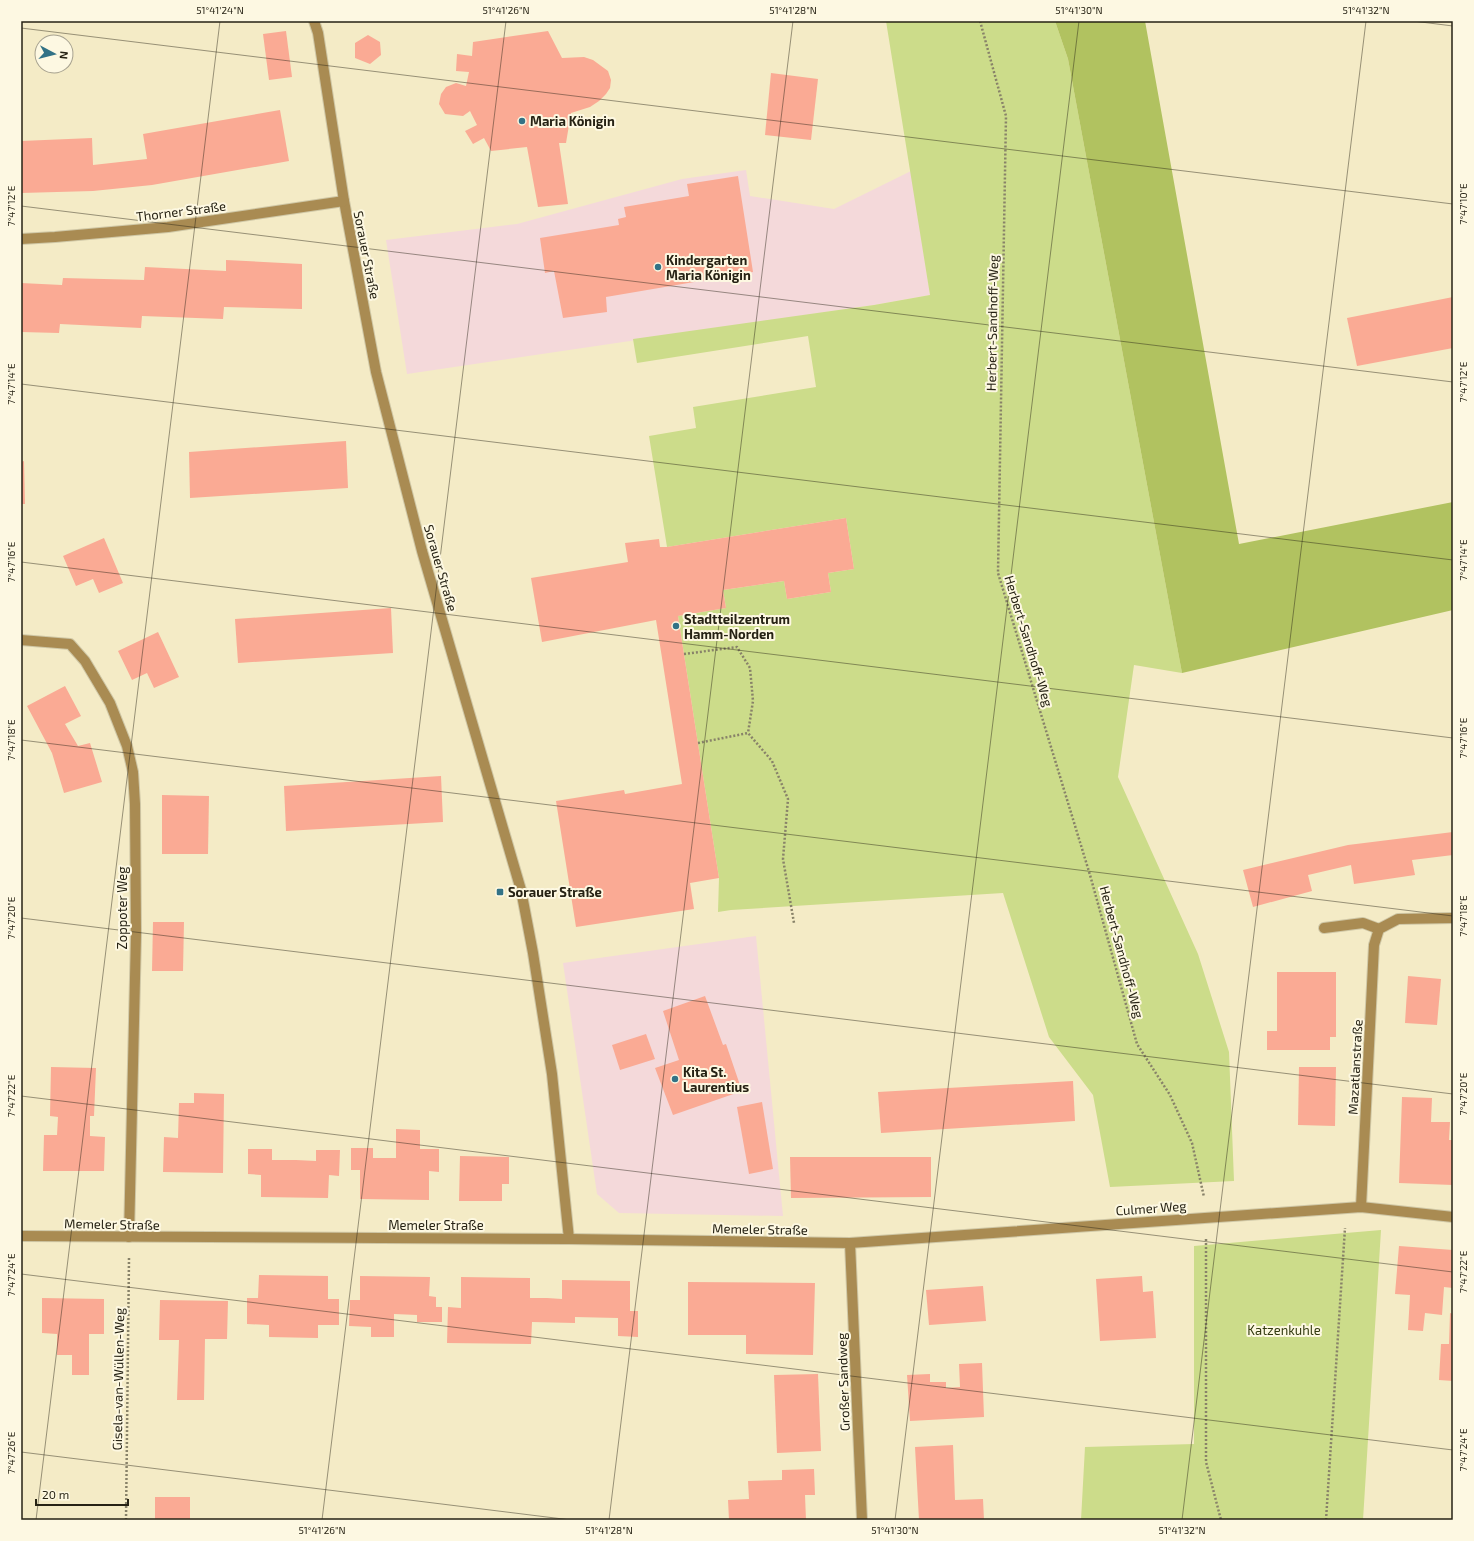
<svg xmlns="http://www.w3.org/2000/svg" width="1474" height="1541" font-family="'Exo 2',sans-serif">
<rect width="100%" height="100%" fill="#f4ebc6"/>
<g fill="#f4d9da">
<path d="M746 170 750 196 834 209 911 171 930 295 874 305 407 374 386 240 517 224 682 179Z"/>
<path d="M756 936 783 1216 619 1213 597 1194 563 963Z"/>
</g>
<g fill="#ccdc8a">
<path d="M886 21H1055L1068 59 1182 673 1134 665 1118 777 1198 954 1229 1052 1234 1181 1110 1187 1093 1095 1049 1037 1003 893 731 910 718 912 719 878 678 616 726 608 723 590 784 581 787 599 831 592 828 573 854 569 846 518 667 547 649 436 696 428 693 407 816 387 808 336 637 363 633 339 874 305 930 295Z"/>
<path d="M1381 1230 1363 1520H1081L1085 1447 1194 1444V1246Z"/>
</g>
<path fill="#b1c260" d="M1055 21H1145L1239 544 1453 502V610L1182 673 1068 59Z"/>
<g fill="#faaa94">
<path d="M286 31 292 77 269 80 263 34Z"/>
<path d="M548 31 562 58 584 57 593 60 608 71 611 80 610 88 606 94 599 101 590 107 571 113 566 143H559L568 204 538 207 527 147 491 151 484 138 473 144 465 131 477 125 470 111 463 116 445 114 439 104 441 94 446 87 456 83 466 86 469 72 456 71 457 54 472 56 473 42Z"/>
<path d="M368 35 380 42 381 55 370 64 355 58V43Z"/>
<path d="M771 73 818 79 811 140 765 135Z"/>
<path d="M280 110 289 161 152 185 93 191 21 193V141L92 138 93 165 147 159 143 134Z"/>
<path d="M738 176 753 272 606 297 607 312 563 318 554 271 545 273 540 238 619 225 618 219 626 217 624 207 689 196 687 184Z"/>
<path d="M226 260 302 264V309L224 307 223 319 142 316 141 328 60 324 59 333 21 332V283L62 285 63 278 144 280 145 267 226 271Z"/>
<path d="M1453 297V348L1357 366 1347 318Z"/>
<path d="M346 441 348 488 190 498 189 452Z"/>
<path d="M24 461 25 504H21V462Z"/>
<path d="M846 518 854 569 828 573 831 592 787 599 784 581 723 590 726 608 678 616 719 878 690 883 694 909 576 927 556 801 624 790 625 794 682 784 656 620 542 642 531 578 628 562 625 543 659 539 660 547H667Z"/>
<path d="M104 538 123 583 99 593 93 579 76 586 63 556Z"/>
<path d="M391 608 393 653 238 663 235 619Z"/>
<path d="M158 632 179 677 154 688 147 673 132 680 118 651Z"/>
<path d="M65 686 81 716 65 724 78 746 90 743 102 782 64 793 52 753 27 706Z"/>
<path d="M441 776 443 822 286 831 284 786Z"/>
<path d="M162 795 209 796 208 854H162Z"/>
<path d="M1453 832V855L1412 860 1415 875 1354 884 1351 865 1308 875 1312 891 1253 907 1243 870 1348 845Z"/>
<path d="M153 922H184L183 971H152Z"/>
<path d="M1277 972H1336V1037H1330V1050H1267V1031H1277Z"/>
<path d="M1408 976 1441 979 1437 1025 1405 1023Z"/>
<path d="M705 996 723 1045 726 1044 742 1091 673 1115 655 1068 679 1060 663 1011Z"/>
<path d="M646 1034 655 1059 620 1070 612 1045Z"/>
<path d="M51 1067 96 1068 94 1116H90V1136L105 1137 104 1171H43L44 1135H57L58 1117 50 1116Z"/>
<path d="M1299 1067H1336L1335 1126 1298 1125Z"/>
<path d="M1073 1081 1075 1121 881 1133 878 1092Z"/>
<path d="M194 1093 224 1094 223 1173 163 1172 164 1137 178 1138 179 1103H194Z"/>
<path d="M1402 1097 1432 1098 1431 1122H1450L1449 1140H1453V1185L1399 1183Z"/>
<path d="M762 1102 773 1169 749 1174 737 1107Z"/>
<path d="M396 1129 420 1130V1149H439V1172L429 1171V1200L360 1199V1170H351V1148H373V1158H396Z"/>
<path d="M248 1149H272V1160H296L316 1161V1150H340L339 1176 329 1175 328 1198 261 1197V1175L248 1174Z"/>
<path d="M460 1156 509 1157V1184H502V1201H459Z"/>
<path d="M790 1157H931V1197L791 1198Z"/>
<path d="M1399 1246 1453 1250V1288L1444 1287 1442 1315 1425 1313 1423 1331 1408 1330 1410 1295 1395 1294Z"/>
<path d="M259 1275 328 1276V1299H339V1325H318V1338L269 1337V1325L247 1324V1298H258Z"/>
<path d="M360 1276 430 1277 429 1296 436 1297V1307H442V1322H417V1315L394 1314V1337H371V1327L349 1326 350 1300H360Z"/>
<path d="M1142 1276 1143 1292 1153 1291 1156 1338 1100 1341 1096 1279Z"/>
<path d="M461 1277 530 1278V1298H547L562 1299V1280L630 1281V1311H638V1337L618 1336V1318L575 1317V1323L532 1322 531 1344 447 1343 448 1307 461 1308Z"/>
<path d="M688 1282 815 1283 813 1355 746 1354V1335H688Z"/>
<path d="M983 1286 986 1321 929 1325 926 1290Z"/>
<path d="M42 1298 104 1299V1334H89V1375H72V1355H57V1334L42 1333Z"/>
<path d="M160 1300 228 1301 227 1339H205L204 1400H177L179 1340H159Z"/>
<path d="M1450 1313 1453 1314V1381L1439 1380 1441 1344H1449Z"/>
<path d="M982 1363 984 1417 910 1421 907 1375 930 1374V1382H946V1388L960 1387 959 1364Z"/>
<path d="M818 1374 821 1451 777 1453 774 1375Z"/>
<path d="M953 1445 955 1500 983 1499 984 1520H919L915 1447Z"/>
<path d="M814 1469 815 1495H805L806 1520H729L728 1500 749 1499 748 1481 782 1480V1470Z"/>
<rect x="155" y="1497" width="35" height="23"/>
</g>
<g fill="none" stroke-linecap="round" stroke-linejoin="round">
<g stroke="#cfc7a6" stroke-width="12">
<g id="street">
<path d="M314 21 318 33 344 201 376 372 422 551 521 890 533 953 552 1074 569 1239"/>
<path d="M21 239 55 237 168 227 344 201"/>
<path d="M21 640 70 644 85 661 110 703 127 746 133 772 135 804 136 935 129 1237"/>
<path d="M1324 928 1363 923 1379 929"/>
<path d="M1361 1207 1374 945 1379 929 1398 919 1453 918"/>
<path d="M21 1236 569 1239 850 1243 1361 1207 1453 1217"/>
<path d="M850 1243 862 1520"/>
</g>
</g>
<g stroke="#888269" stroke-width="2.5" stroke-dasharray="2 2" stroke-linecap="butt">
<path d="M980 21 1006 116 998 573 1090 875 1137 1044 1170 1095 1192 1143 1204 1197"/>
<path d="M684 654 737 647 750 668 753 701 748 733"/>
<path d="M698 743 748 733 772 761 788 799 783 859 794 923"/>
<path d="M1206 1239V1462L1221 1520"/>
<path d="M126 1520 129 1258"/>
<path d="M1326 1520 1345 1228"/>
</g>
<use href="#street" stroke="#a98b52" stroke-width="10"/>
</g>
<path fill="none" stroke="#262214" stroke-width="1" stroke-opacity="0.45" d="M1413 21 1453 26M21 28 1453 204M21 206 1453 382M21 384 1453 560M21 562 1453 738M21 740 1453 916M21 918 1453 1094M21 1096 1453 1272M21 1274 1453 1450M21 1452 571 1520M36 1520 220 21M322 1520 506 21M609 1520 793 21M895 1520 1079 21M1182 1520 1366 21"/>
<g fill="#327286" stroke="#fdf8e2" stroke-width="1.5">
<circle cx="522" cy="121" r="4"/>
<circle cx="658" cy="267" r="4"/>
<circle cx="676" cy="626" r="4"/>
<rect x="496" y="888" width="8" height="8" rx="2"/>
<circle cx="675" cy="1079" r="4"/>
</g>
<g text-anchor="middle" dominant-baseline="central" stroke-width="4" stroke-linejoin="round" paint-order="stroke">
<g font-size="13" font-weight="bold" fill="#262214" stroke="#fdf8e2" text-anchor="start">
<text x="530" y="121">Maria Königin</text>
<text x="666" y="260">Kindergarten<tspan x="666" dy="15">Maria Königin</tspan></text>
<text x="684" y="619">Stadtteilzentrum<tspan x="684" dy="15">Hamm-Norden</tspan></text>
<text x="508" y="892">Sorauer Straße</text>
<text x="683" y="1072">Kita St.<tspan x="683" dy="15">Laurentius</tspan></text>
</g>
<g font-size="13" fill="#262214" stroke="#fdf8e2">
<text transform="translate(181 211) rotate(-7)">Thorner Straße</text>
<text transform="translate(367 255) rotate(79)">Sorauer Straße</text>
<text transform="translate(992 323) rotate(-89)">Herbert-Sandhoff-Weg</text>
<text transform="translate(441 568) rotate(74)">Sorauer Straße</text>
<text transform="translate(1029 641) rotate(73)">Herbert-Sandhoff-Weg</text>
<text transform="translate(122 908) rotate(-90)">Zoppoter Weg</text>
<text transform="translate(1122 952) rotate(75)">Herbert-Sandhoff-Weg</text>
<text transform="translate(1355 1067) rotate(-87)">Mazatlanstraße</text>
<text transform="translate(1151 1208) rotate(-4)">Culmer Weg</text>
<text transform="translate(112 1224) rotate(1)">Memeler Straße</text>
<text x="436" y="1225">Memeler Straße</text>
<text transform="translate(760 1229) rotate(1)">Memeler Straße</text>
<text transform="translate(118 1379) rotate(-89)">Gisela-van-Wüllen-Weg</text>
<text transform="translate(843 1382) rotate(-92)">Großer Sandweg</text>
</g>
<g font-size="13" fill="#32390f" stroke="#fdf8e2">
<text x="1284" y="1330">Katzenkuhle</text>
</g>
</g>
<rect width="1474" height="1541" fill="none" stroke="#fdf8e2" stroke-width="44"/>
<g transform="translate(54 54) rotate(97)"><circle r="19" fill="#fdf8e2" stroke="#a7a290"/>
<path d="M0-3L7 15L0 10L-7 15Z" fill="#327286"/>
<text y="-6" font-size="11" font-weight="bold" text-anchor="middle" fill="#262214">N</text>
</g>
<path d="M36 1499v6h92v-6" fill="none" stroke="#262214" stroke-width="2"/>
<text x="42" y="1499" font-size="12" fill="#262214" stroke="#fdf8e2" stroke-width="3" paint-order="stroke">20 m</text>
<rect x="22" y="22" width="1430" height="1497" fill="none" stroke="#262214" stroke-width="1.5"/>
<g font-size="10" text-anchor="middle" fill="#262214">
<text x="220" y="14">51°41'24"N</text>
<text x="506" y="14">51°41'26"N</text>
<text x="793" y="14">51°41'28"N</text>
<text x="1079" y="14">51°41'30"N</text>
<text x="1366" y="14">51°41'32"N</text>
<text transform="translate(1463 204) rotate(-90)" y="4">7°47'10"E</text>
<text transform="translate(11 206) rotate(-90)" y="4">7°47'12"E</text>
<text transform="translate(1463 382) rotate(-90)" y="4">7°47'12"E</text>
<text transform="translate(11 384) rotate(-90)" y="4">7°47'14"E</text>
<text transform="translate(1463 560) rotate(-90)" y="4">7°47'14"E</text>
<text transform="translate(11 562) rotate(-90)" y="4">7°47'16"E</text>
<text transform="translate(1463 738) rotate(-90)" y="4">7°47'16"E</text>
<text transform="translate(11 740) rotate(-90)" y="4">7°47'18"E</text>
<text transform="translate(1463 916) rotate(-90)" y="4">7°47'18"E</text>
<text transform="translate(11 918) rotate(-90)" y="4">7°47'20"E</text>
<text transform="translate(1463 1094) rotate(-90)" y="4">7°47'20"E</text>
<text transform="translate(11 1096) rotate(-90)" y="4">7°47'22"E</text>
<text transform="translate(1463 1272) rotate(-90)" y="4">7°47'22"E</text>
<text transform="translate(11 1275) rotate(-90)" y="4">7°47'24"E</text>
<text transform="translate(1463 1450) rotate(-90)" y="4">7°47'24"E</text>
<text transform="translate(11 1453) rotate(-90)" y="4">7°47'26"E</text>
<text x="322" y="1534">51°41'26"N</text>
<text x="609" y="1534">51°41'28"N</text>
<text x="895" y="1534">51°41'30"N</text>
<text x="1182" y="1534">51°41'32"N</text>
</g>
</svg>
